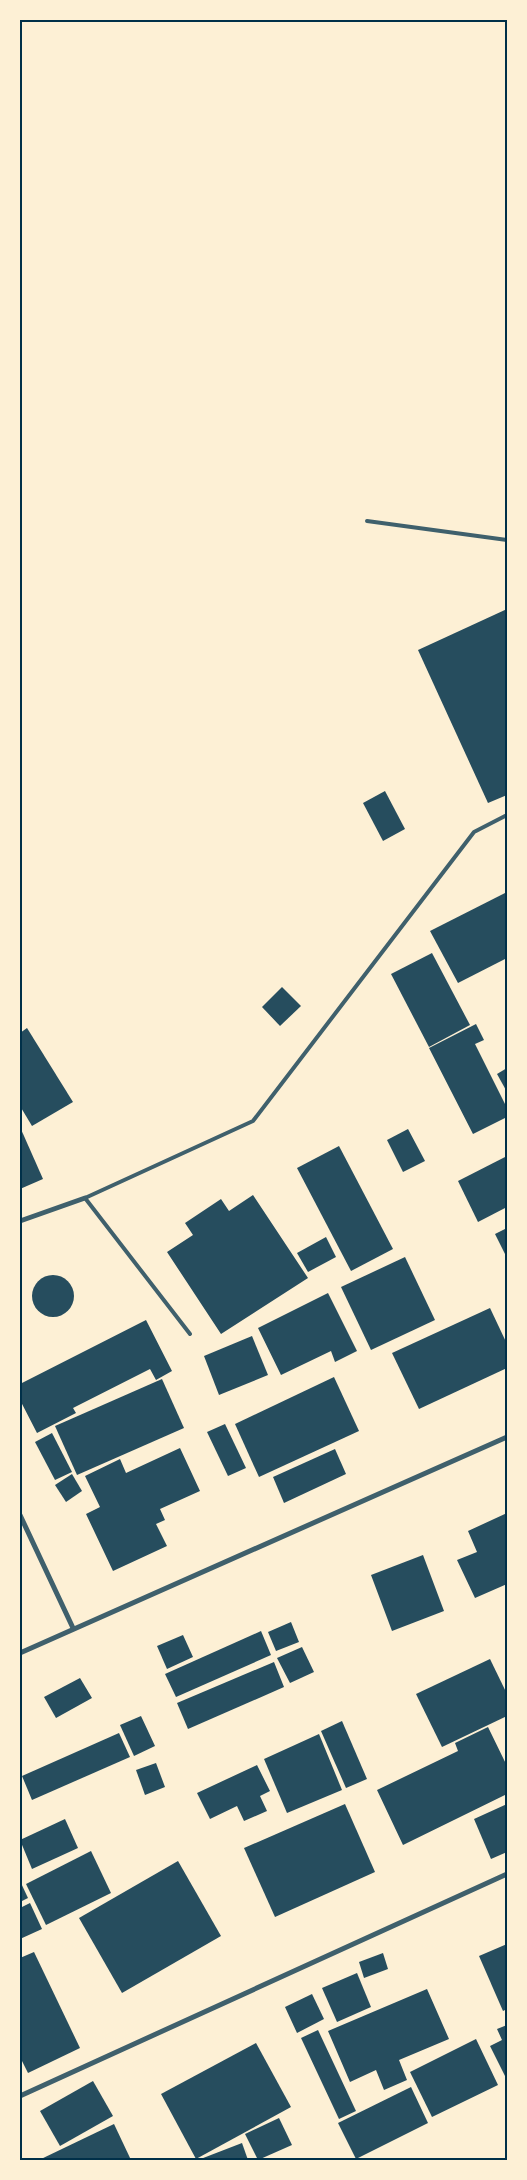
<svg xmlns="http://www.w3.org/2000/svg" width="527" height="2180" font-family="'Noto Serif',serif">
<rect width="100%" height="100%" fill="#fdf0d5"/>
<g fill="#264d5e">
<path d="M507 609V795L488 803 418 650Z"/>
<path d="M385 791 405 829 383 841 363 803Z"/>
<path d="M507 892V958L458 983 430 931Z"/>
<path d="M432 953 470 1025 429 1047 391 974Z"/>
<path d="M282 987 301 1006 280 1026 262 1007Z"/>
<path d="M476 1024 484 1040 475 1044 507 1108V1117L473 1134 429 1048Z"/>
<path d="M27 1028 73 1102 32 1126 20 1106V1033Z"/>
<path d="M507 1068V1092L497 1074Z"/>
<path d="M20 1127 43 1179 20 1189Z"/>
<path d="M408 1129 425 1161 403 1172 387 1140Z"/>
<path d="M339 1146 393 1249 351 1271 297 1168Z"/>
<path d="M507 1156V1207L478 1222 458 1181Z"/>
<path d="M253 1195 308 1278 221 1334 167 1252 193 1235 185 1223 221 1199 229 1211Z"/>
<path d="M507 1228V1258L495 1234Z"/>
<path d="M326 1237 336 1257 308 1272 297 1253Z"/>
<path d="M405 1257 435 1320 371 1350 341 1287Z"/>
<circle cx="53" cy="1296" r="21"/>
<path d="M328 1293 357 1351 335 1362 331 1351 281 1375 258 1328Z"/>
<path d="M490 1308 507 1344V1368L419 1409 392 1353Z"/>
<path d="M146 1320 172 1371 156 1380 150 1369 73 1408 76 1413 37 1433 20 1400V1384Z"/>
<path d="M252 1336 268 1375 219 1395 204 1356Z"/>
<path d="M334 1377 359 1431 259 1477 235 1424Z"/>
<path d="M162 1379 184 1428 77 1475 55 1426Z"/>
<path d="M225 1424 246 1468 228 1476 207 1432Z"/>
<path d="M52 1433 72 1472 55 1480 35 1442Z"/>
<path d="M180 1448 200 1491 160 1509 165 1520 156 1524 167 1546 113 1571 86 1514 100 1507 85 1476 120 1459 126 1473Z"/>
<path d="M335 1449 346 1474 284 1503 273 1477Z"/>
<path d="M72 1474 82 1491 66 1502 55 1485Z"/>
<path d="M507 1513V1584L475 1598 457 1560 477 1552 468 1531Z"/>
<path d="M423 1555 444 1611 392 1631 371 1575Z"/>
<path d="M291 1622 299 1642 276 1651 268 1632Z"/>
<path d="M261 1631 271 1655 176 1697 165 1674Z"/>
<path d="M183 1635 193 1657 167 1669 157 1646Z"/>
<path d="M302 1647 314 1672 290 1683 277 1658Z"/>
<path d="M490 1659 507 1694V1716L442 1747 416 1694Z"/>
<path d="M274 1662 284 1687 188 1729 177 1703Z"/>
<path d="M80 1678 92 1698 56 1718 44 1697Z"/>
<path d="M141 1716 155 1746 134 1756 120 1725Z"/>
<path d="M342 1721 367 1779 346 1788 321 1731Z"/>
<path d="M488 1727 507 1766V1794L403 1845 377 1790 458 1751 455 1743Z"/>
<path d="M119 1733 130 1757 32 1800 22 1776Z"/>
<path d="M319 1734 342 1790 287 1813 264 1759Z"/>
<path d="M156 1763 165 1787 145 1795 136 1770Z"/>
<path d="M257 1765 270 1791 260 1796 267 1811 244 1821 237 1806 210 1819 197 1793Z"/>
<path d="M345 1804 375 1872 275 1917 244 1848Z"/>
<path d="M507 1804V1852L491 1859 474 1819Z"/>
<path d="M65 1819 78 1848 32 1869 20 1840Z"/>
<path d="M91 1851 111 1893 46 1925 26 1884Z"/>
<path d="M178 1861 221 1936 122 1993 79 1918Z"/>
<path d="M20 1881 28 1898 20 1902Z"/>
<path d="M30 1903 42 1929 20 1939V1908Z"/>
<path d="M507 1944V2009L503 2011 479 1956Z"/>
<path d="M34 1952 80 2048 28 2073 20 2057V1958Z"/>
<path d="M383 1953 388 1969 364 1978 359 1962Z"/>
<path d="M357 1973 371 2007 337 2022 322 1988Z"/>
<path d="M427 1989 449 2039 399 2060 407 2080 384 2090 376 2070 350 2082 328 2031Z"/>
<path d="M312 1994 324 2019 297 2033 285 2007Z"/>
<path d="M507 2025V2075L505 2076 490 2046 502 2040 497 2029Z"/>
<path d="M318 2030 356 2111 339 2119 301 2038Z"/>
<path d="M476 2039 498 2085 432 2117 410 2072Z"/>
<path d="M256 2043 291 2107 196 2159 161 2094Z"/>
<path d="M93 2081 113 2116 60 2146 40 2111Z"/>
<path d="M411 2087 428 2123 356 2159 338 2123Z"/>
<path d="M279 2118 292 2145 258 2160 245 2134Z"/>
<path d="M114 2124 131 2160H39Z"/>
<path d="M242 2143 248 2160H198Z"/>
</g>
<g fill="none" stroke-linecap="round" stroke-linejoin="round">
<g stroke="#3f606c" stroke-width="4">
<path d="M367 521 507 540"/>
<path d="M190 1334 85 1198 253 1121 474 832 507 815"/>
</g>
<g stroke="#3f606c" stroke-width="5">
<path d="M20 1221 85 1198"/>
<path d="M20 1515 73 1628"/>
<path d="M20 1653 507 1437"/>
<path d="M20 2096 507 1874"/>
</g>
</g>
<rect width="527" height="2180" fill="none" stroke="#fdf0d5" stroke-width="42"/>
<rect x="21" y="21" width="485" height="2138" fill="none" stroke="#003049" stroke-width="2"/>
</svg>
